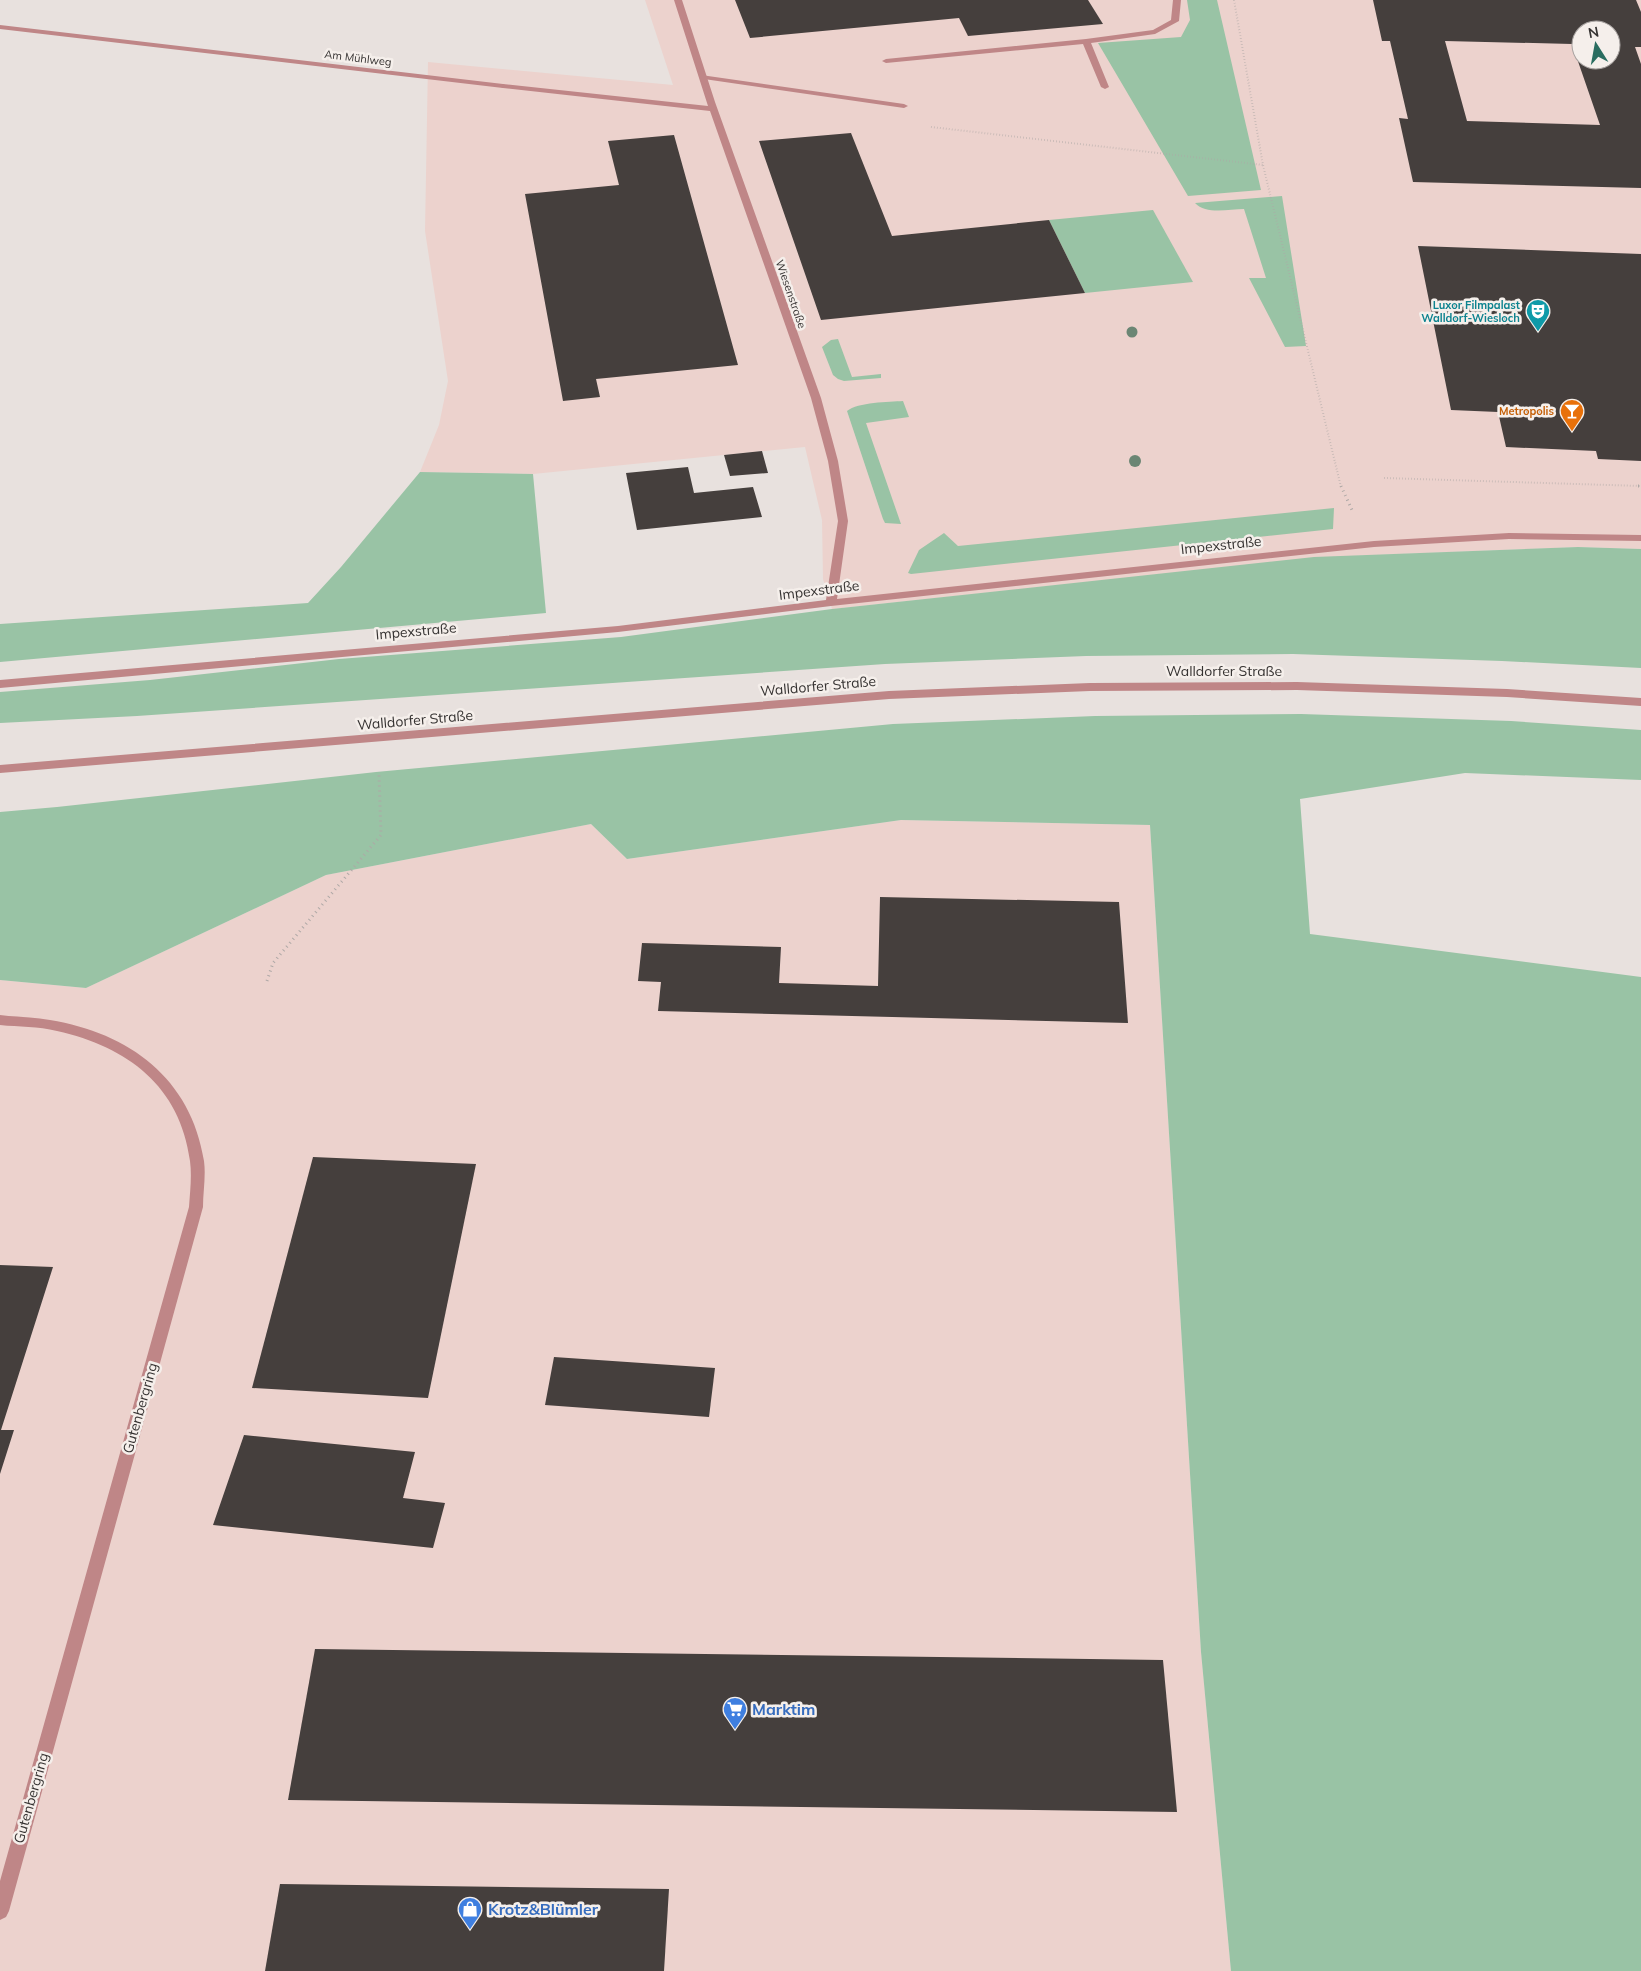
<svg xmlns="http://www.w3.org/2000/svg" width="1641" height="1971" font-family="Mulish,sans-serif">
<rect width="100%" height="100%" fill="#e8e1de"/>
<g fill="#ecd2cd" fill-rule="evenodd">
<path d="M645 0H1641V549L1578 547 1353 556 1213 569 832 609 823 579 822 520 805 447 533 474 420 472 439 425 448 381 425 231 428 62 673 85ZM1581 30H1611V60H1581Z"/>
<path d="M901 820 1150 825 1201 1652 1231 1971H0V980L86 988 326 875 591 824 627 859Z"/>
</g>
<g fill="#99c3a5">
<path d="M1187 0H1217L1261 190 1188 196 1098 43 1181 37 1190 20Z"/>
<path d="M1282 196 1306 346 1285 347 1249 278H1266L1244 209C1229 209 1206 215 1195 203Z"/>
<path d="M1153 210 1193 282 1085 293 1049 220Z"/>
<path d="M838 339 852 377 881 374V378L844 381 838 379 833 375 822 347 831 340Z"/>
<path d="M903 401 909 417 866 423 901 524 885 523 883 519 847 411C858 402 889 402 903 401Z"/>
<path d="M420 472 533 474 546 613 0 662V624L308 603 341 567Z"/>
<path d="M1334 508 1333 529 911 574 908 573 919 550 944 533 958 546Z"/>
<path d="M1578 547 1641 549V668L1502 661 1293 654 1086 656 885 664 137 716 0 723V692L150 680 339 659 621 637 832 609 1314 557Z"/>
<path d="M1301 714 1511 721 1641 730V780L1465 773 1300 799 1310 934 1641 977V1971H1231L1201 1652 1150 825 901 820 627 859 591 824 326 875 86 988 0 980V812L57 807 376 772 893 724 1095 716Z"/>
</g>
<g fill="#453f3d" fill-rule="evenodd">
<path d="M735 0H1088L1103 24 968 36 959 18 750 38Z"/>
<path d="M1373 0H1636L1641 12V47H1635L1641 64V188L1413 182 1399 118 1408 119 1390 41H1382ZM1581 30H1611V60H1581ZM1445 41 1572 44 1600 125 1467 121Z"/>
<path d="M851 133 892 236 1049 220 1085 293 821 320 759 141Z"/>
<path d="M674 135 738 365 596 379 600 397 563 401 525 194 619 185 608 141Z"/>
<path d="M1418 246 1641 254V461L1598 459 1596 451 1506 447 1498 412 1451 410Z"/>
<path d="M762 451 768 473 730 476 724 455Z"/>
<path d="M688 467 694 493 753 487 762 517 637 530 626 473Z"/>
<path d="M880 897 1119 902 1128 1023 658 1011 661 982 638 981 642 943 781 947 779 983 878 986Z"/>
<path d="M313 1157 476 1164 428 1398 252 1388Z"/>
<path d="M0 1265 53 1267 1 1430H14L0 1474Z"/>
<path d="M554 1357 715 1368 709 1417 545 1405Z"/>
<path d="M244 1435 415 1452 403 1498 445 1503 433 1548 213 1525Z"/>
<path d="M315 1649 1163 1660 1177 1812 288 1800Z"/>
<path d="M280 1884 669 1889 664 1971H265Z"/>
</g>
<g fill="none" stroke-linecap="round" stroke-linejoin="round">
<g stroke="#aea8a6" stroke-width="2" stroke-dasharray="0.5 2.5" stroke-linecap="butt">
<path d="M1234 0 1263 165 1341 487"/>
<path d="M931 127 1263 165"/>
<path d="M1384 478 1641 486"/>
</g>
<g stroke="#aea8a6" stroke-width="3" stroke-dasharray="1 4" stroke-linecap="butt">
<path d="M1341 486 1352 510"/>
<path d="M1638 486H1641"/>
<path d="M267 981 273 963 381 835 379 774"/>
</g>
<g fill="#bf8687" fill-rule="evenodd">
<path d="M1173 0H1181L1179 21 1155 34 1091 43 1109 87 1105 89 1101 87 1083 44 886 63 882 61 886 59 1086 39 1153 30 1171 20Z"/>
<path d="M0 25 503 84 507 86 503 88 0 29Z"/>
<path d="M701 75 904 104 908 106 904 108 704 79H701Z"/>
</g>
<g fill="#bf8687" fill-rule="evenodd">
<path d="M674 0H682L715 102 821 398 838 461 848 521 837 599 1374 541 1509 533 1641 535V541L1509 539 1374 547 831 606 618 632 0 688V680L618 626 826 600 838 521 828 461 811 398 710 111 503 88 499 86 503 84 708 106Z"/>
<path d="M0 1015C16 1017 33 1017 50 1020 129 1033 191 1078 204 1161 206 1176 203 1192 203 1207L9 1911 6 1917 0 1920V1881L189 1207C190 1192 192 1176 190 1161 180 1086 128 1047 57 1031 38 1026 19 1027 0 1025Z"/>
</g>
<path fill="#bf8687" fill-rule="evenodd" d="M1297 682 1507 689 1641 698V706L1507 697 1297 690 1090 691 889 699 0 773V765L889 691 1090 683Z"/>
</g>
<g fill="#6b8674">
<circle cx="1132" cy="332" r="5.5"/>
<circle cx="1135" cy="461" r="6"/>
</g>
<defs>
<g id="theatre-pin" transform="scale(1.25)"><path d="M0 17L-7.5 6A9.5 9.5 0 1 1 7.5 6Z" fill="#0f9aa8" stroke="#f5efeb"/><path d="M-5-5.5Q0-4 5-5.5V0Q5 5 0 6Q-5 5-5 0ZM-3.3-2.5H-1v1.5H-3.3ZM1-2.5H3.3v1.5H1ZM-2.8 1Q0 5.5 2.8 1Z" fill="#fff"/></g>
<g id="bar-pin" transform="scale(1.25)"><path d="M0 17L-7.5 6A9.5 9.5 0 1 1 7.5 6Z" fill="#e8710a" stroke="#f5efeb"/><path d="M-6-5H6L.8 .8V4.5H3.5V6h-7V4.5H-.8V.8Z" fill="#fff"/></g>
<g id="supermarket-pin" transform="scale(1.25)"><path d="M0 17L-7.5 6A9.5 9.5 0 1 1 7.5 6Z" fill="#3f7fe0" stroke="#f5efeb"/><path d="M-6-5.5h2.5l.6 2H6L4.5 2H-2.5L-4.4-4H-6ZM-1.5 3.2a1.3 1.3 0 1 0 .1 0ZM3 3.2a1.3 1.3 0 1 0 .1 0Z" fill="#fff"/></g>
<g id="shop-pin" transform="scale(1.25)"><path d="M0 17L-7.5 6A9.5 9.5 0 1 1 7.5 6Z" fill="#3f7fe0" stroke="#f5efeb"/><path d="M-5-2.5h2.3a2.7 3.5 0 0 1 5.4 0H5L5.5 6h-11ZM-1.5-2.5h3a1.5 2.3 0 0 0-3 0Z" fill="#fff"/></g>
</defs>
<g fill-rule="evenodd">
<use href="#theatre-pin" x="1538" y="311"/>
<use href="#bar-pin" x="1572" y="411"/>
<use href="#supermarket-pin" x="735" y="1709"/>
<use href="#shop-pin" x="470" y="1909"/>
</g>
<g text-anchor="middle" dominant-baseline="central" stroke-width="5" stroke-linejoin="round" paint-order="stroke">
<g font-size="11" fill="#353231" stroke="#f5efeb">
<text transform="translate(358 58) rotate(7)">Am Mühlweg</text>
<text transform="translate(791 294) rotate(71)">Wiesenstraße</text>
</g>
<g font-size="11" font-weight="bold" fill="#0d838f" stroke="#f5efeb" text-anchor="end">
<text x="1520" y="305">Luxor Filmpalast<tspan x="1520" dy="13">Walldorf-Wiesloch</tspan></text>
</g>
<g font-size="11" font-weight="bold" fill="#c56008" stroke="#f5efeb" text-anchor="end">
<text x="1554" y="411">Metropolis</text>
</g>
<g font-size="14" fill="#353231" stroke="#f5efeb">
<text transform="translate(1221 545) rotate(-6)">Impexstraße</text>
<text transform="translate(819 590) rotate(-7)">Impexstraße</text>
<text transform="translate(416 631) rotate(-5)">Impexstraße</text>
<text x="1224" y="671">Walldorfer Straße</text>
<text transform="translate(818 686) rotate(-5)">Walldorfer Straße</text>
<text transform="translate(415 720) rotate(-5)">Walldorfer Straße</text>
<text transform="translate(140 1408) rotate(-74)">Gutenbergring</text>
<text transform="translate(31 1798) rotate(-74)">Gutenbergring</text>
</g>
<g font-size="16" font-weight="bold" fill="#366cbe" stroke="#f5efeb" text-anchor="start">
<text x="752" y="1709">Marktim</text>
<text x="488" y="1909">Krotz&amp;Blümler</text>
</g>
</g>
<g transform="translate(1596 45) rotate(349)"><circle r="24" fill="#f5efeb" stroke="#a8a3a1"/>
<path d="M0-4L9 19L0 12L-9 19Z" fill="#2a6d60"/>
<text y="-8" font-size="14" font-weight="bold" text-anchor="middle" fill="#353231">N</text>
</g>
</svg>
